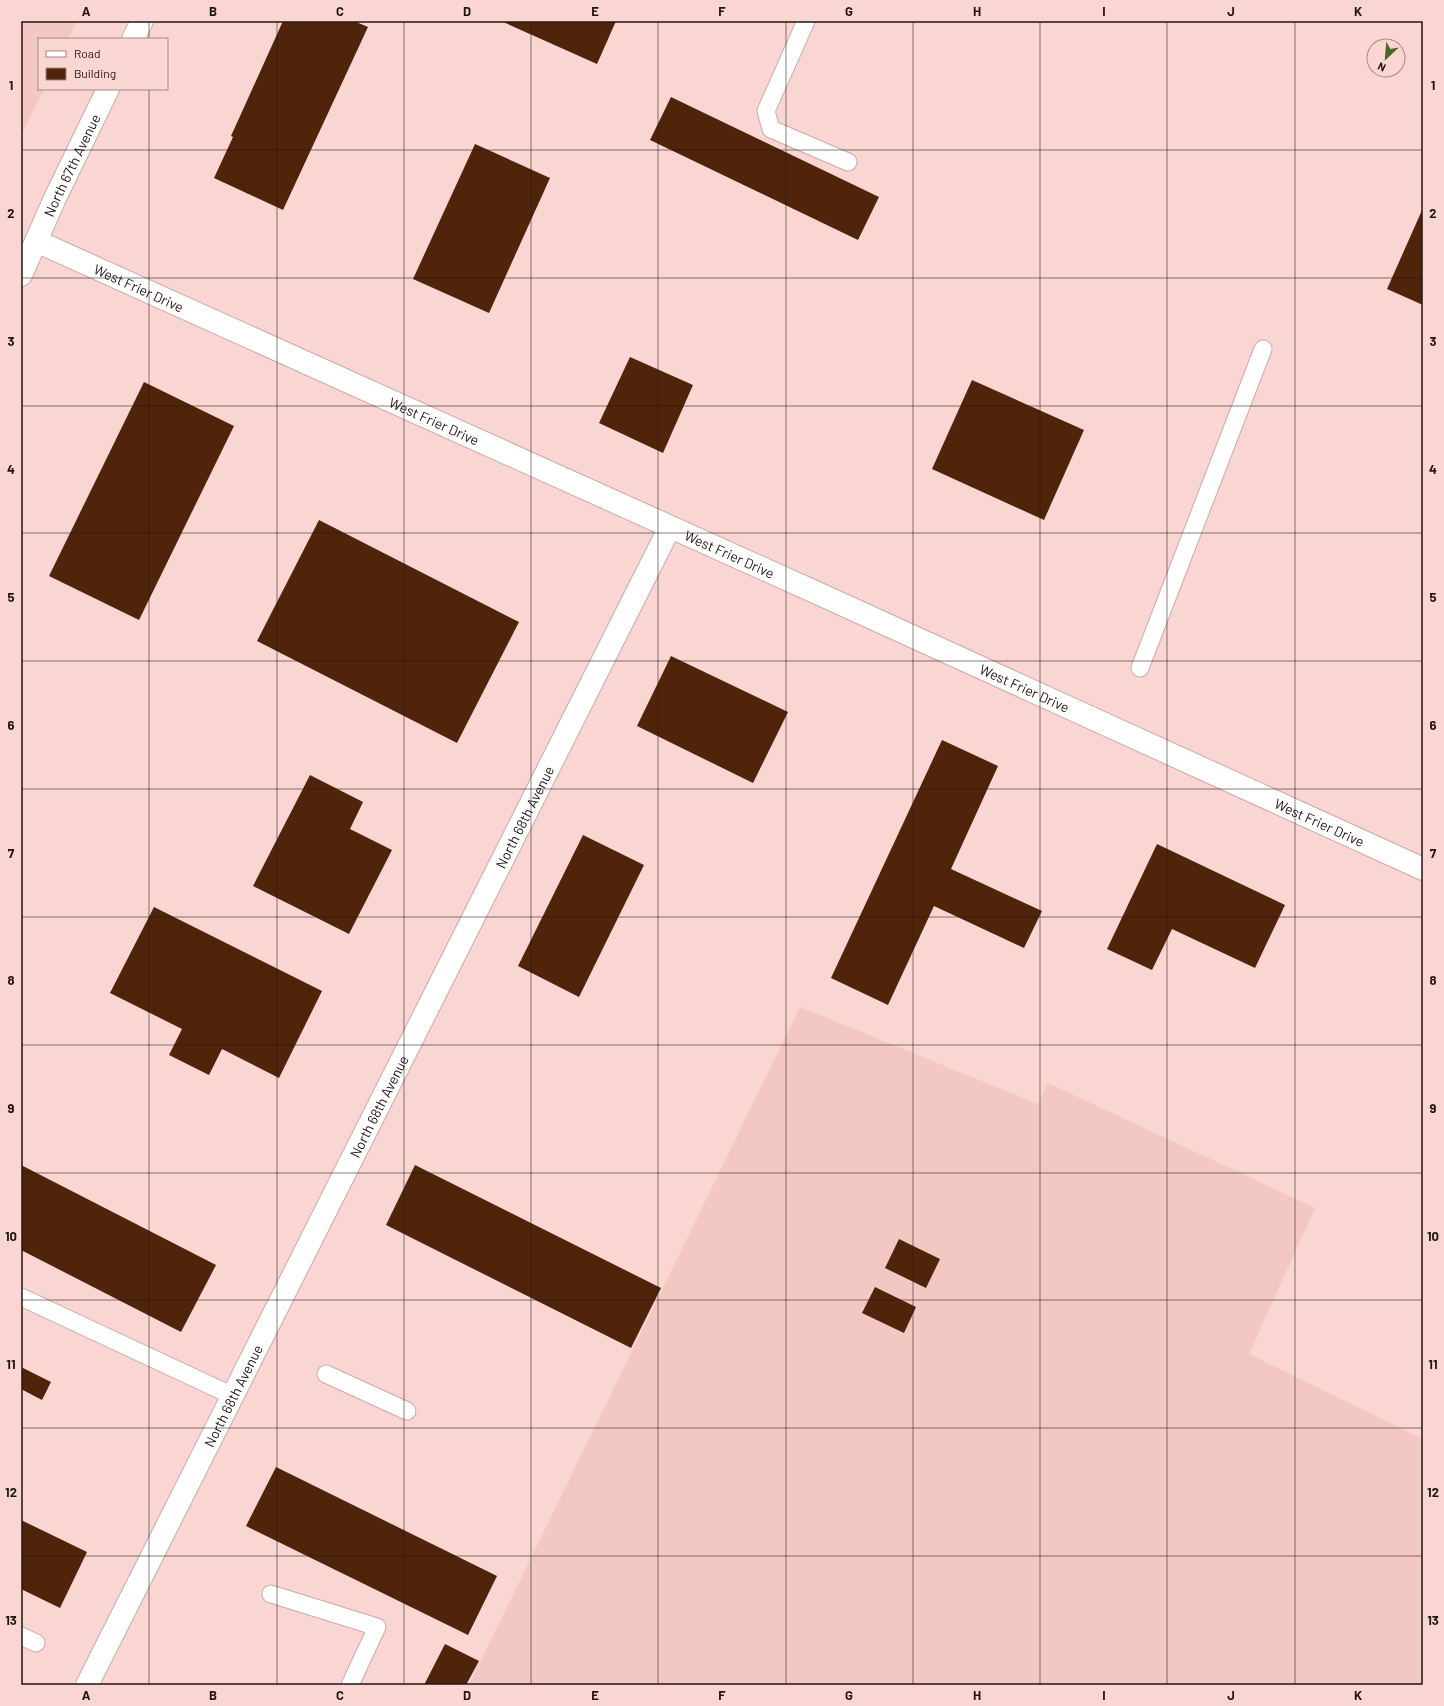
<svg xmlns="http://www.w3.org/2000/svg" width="1444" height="1706" font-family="Barlow,sans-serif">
<rect width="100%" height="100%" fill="#f9d6d1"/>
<g fill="#f3c8c3">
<path d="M21 21H77L68 39H39V89H44L21 136Z"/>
<path d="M800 1007 1038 1104 1048 1083 1315 1208 1249 1354 1423 1439V1685H469Z"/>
</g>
<g fill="#4f240b">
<path d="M283 21H354L368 27 283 210 214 178 233 137 231 136Z"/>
<path d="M501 21H616L597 64Z"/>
<path d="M671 97 879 197 858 240 650 140Z"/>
<path d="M475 144 550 178 489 313 413 279Z"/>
<path d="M1423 208V305L1387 289Z"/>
<path d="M630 357 693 385 663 453 599 423Z"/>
<path d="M972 380 1084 430 1044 520 932 469Z"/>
<path d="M144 382 234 426 139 620 49 576Z"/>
<path d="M319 520 519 622 457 743 257 641Z"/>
<path d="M671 656 788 712 753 783 637 726Z"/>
<path d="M942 740 998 766 951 869 1042 911 1024 948 934 906 888 1005 831 978Z"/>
<path d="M310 775 363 802 350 829 392 850 349 934 253 886Z"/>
<path d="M583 835 644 865 579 997 518 966Z"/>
<path d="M1157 844 1285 905 1255 968 1172 929 1152 970 1107 949Z"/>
<path d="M154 907 322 991 279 1078 222 1049 209 1075 169 1055 182 1029 110 993Z"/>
<path d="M21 1165 216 1265 181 1332 21 1250Z"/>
<path d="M415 1165 661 1288 631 1348 386 1225Z"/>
<path d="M899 1239 940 1259 926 1288 885 1268Z"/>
<path d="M875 1287 916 1307 904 1333 862 1313Z"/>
<path d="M21 1367 51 1382 42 1400 21 1389Z"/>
<path d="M276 1467 497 1576 468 1635 246 1526Z"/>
<path d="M21 1520 87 1552 60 1608 21 1589Z"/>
<path d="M445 1644 479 1661 466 1685H424Z"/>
</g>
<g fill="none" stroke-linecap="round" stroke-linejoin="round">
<g stroke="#cbaaa6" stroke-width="19">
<g id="service">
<path d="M806 21 766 111 771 129 848 162"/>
<path d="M1140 668 1263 349"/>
<path d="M21 1297 233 1396"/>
<path d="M326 1374 407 1411"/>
<path d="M271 1594 377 1627 350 1685"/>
<path d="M21 1636 36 1643"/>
</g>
</g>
<g stroke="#cbaaa6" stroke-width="24">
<g id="minor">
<path id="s1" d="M36 241 826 597 1423 869"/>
<path id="s2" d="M87 1685 670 527"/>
</g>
</g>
<g stroke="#cbaaa6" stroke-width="24">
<g id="secondary">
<path d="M133 39 142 21"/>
<path id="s3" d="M21 275 56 196 108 89"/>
</g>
</g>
<use href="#service" stroke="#fff" stroke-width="17"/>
<use href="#minor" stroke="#fff" stroke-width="22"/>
<use href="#secondary" stroke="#fff" stroke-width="22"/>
</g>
<path fill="none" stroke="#211514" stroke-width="1" stroke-opacity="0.55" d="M149 21V39M277 21V1685M404 21V1685M531 21V1685M658 21V1685M786 21V1685M913 21V1685M1040 21V1685M1167 21V1685M1295 21V1685M149 89V1685M21 150H1423M21 278H1423M21 406H1423M21 533H1423M21 661H1423M21 789H1423M21 917H1423M21 1045H1423M21 1173H1423M21 1300H1423M21 1428H1423M21 1556H1423"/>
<g text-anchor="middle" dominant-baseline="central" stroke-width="4" stroke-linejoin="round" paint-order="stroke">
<g font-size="14" fill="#211514" stroke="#f9d6d1">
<text stroke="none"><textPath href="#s3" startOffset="121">North 67th Avenue</textPath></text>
<text stroke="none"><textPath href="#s1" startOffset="113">West Frier Drive</textPath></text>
<text stroke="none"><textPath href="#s1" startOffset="437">West Frier Drive</textPath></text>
<text stroke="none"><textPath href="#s1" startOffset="761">West Frier Drive</textPath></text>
<text stroke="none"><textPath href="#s1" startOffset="1085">West Frier Drive</textPath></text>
<text stroke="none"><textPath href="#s2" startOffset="972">North 68th Avenue</textPath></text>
<text stroke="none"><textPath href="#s1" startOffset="1409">West Frier Drive</textPath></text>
<text stroke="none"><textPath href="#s2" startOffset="648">North 68th Avenue</textPath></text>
<text stroke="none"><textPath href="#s2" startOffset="324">North 68th Avenue</textPath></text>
</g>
</g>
<rect width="1444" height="1706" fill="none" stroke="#f9d6d1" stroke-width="44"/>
<rect x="38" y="38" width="130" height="52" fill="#f9d6d1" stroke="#a38985"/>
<rect x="46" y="51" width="20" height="6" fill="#ffffff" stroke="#a38985"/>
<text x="74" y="58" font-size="12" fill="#211514">Road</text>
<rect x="46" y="68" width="20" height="12" fill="#4f240b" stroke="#a38985"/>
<text x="74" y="78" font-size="12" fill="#211514">Building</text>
<g transform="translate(1386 58) rotate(206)"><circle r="19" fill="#f9d6d1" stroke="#a38985"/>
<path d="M0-3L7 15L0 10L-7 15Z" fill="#476a22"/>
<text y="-6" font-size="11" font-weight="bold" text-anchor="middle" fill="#211514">N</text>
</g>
<rect x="22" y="22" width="1400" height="1662" fill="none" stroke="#211514" stroke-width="1.5"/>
<g font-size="13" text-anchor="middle" font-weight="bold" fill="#211514">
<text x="86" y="16">A</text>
<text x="213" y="16">B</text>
<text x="340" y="16">C</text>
<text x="467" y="16">D</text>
<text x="595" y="16">E</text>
<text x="722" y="16">F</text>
<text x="849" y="16">G</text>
<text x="977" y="16">H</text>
<text x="1104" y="16">I</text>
<text x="1231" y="16">J</text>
<text x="1358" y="16">K</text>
<text x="11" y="90">1</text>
<text x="1433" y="90">1</text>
<text x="11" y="218">2</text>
<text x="1433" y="218">2</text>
<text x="11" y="346">3</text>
<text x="1433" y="346">3</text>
<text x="11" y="474">4</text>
<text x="1433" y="474">4</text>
<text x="11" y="602">5</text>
<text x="1433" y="602">5</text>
<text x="11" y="730">6</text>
<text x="1433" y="730">6</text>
<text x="11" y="858">7</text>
<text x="1433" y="858">7</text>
<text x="11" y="985">8</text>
<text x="1433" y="985">8</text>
<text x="11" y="1113">9</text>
<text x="1433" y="1113">9</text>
<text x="11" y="1241">10</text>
<text x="1433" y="1241">10</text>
<text x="11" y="1369">11</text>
<text x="1433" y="1369">11</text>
<text x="11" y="1497">12</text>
<text x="1433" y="1497">12</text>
<text x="11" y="1625">13</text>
<text x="1433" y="1625">13</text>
<text x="86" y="1700">A</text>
<text x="213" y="1700">B</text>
<text x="340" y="1700">C</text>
<text x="467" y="1700">D</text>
<text x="595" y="1700">E</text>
<text x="722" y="1700">F</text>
<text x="849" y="1700">G</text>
<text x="977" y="1700">H</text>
<text x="1104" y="1700">I</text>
<text x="1231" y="1700">J</text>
<text x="1358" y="1700">K</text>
</g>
</svg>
